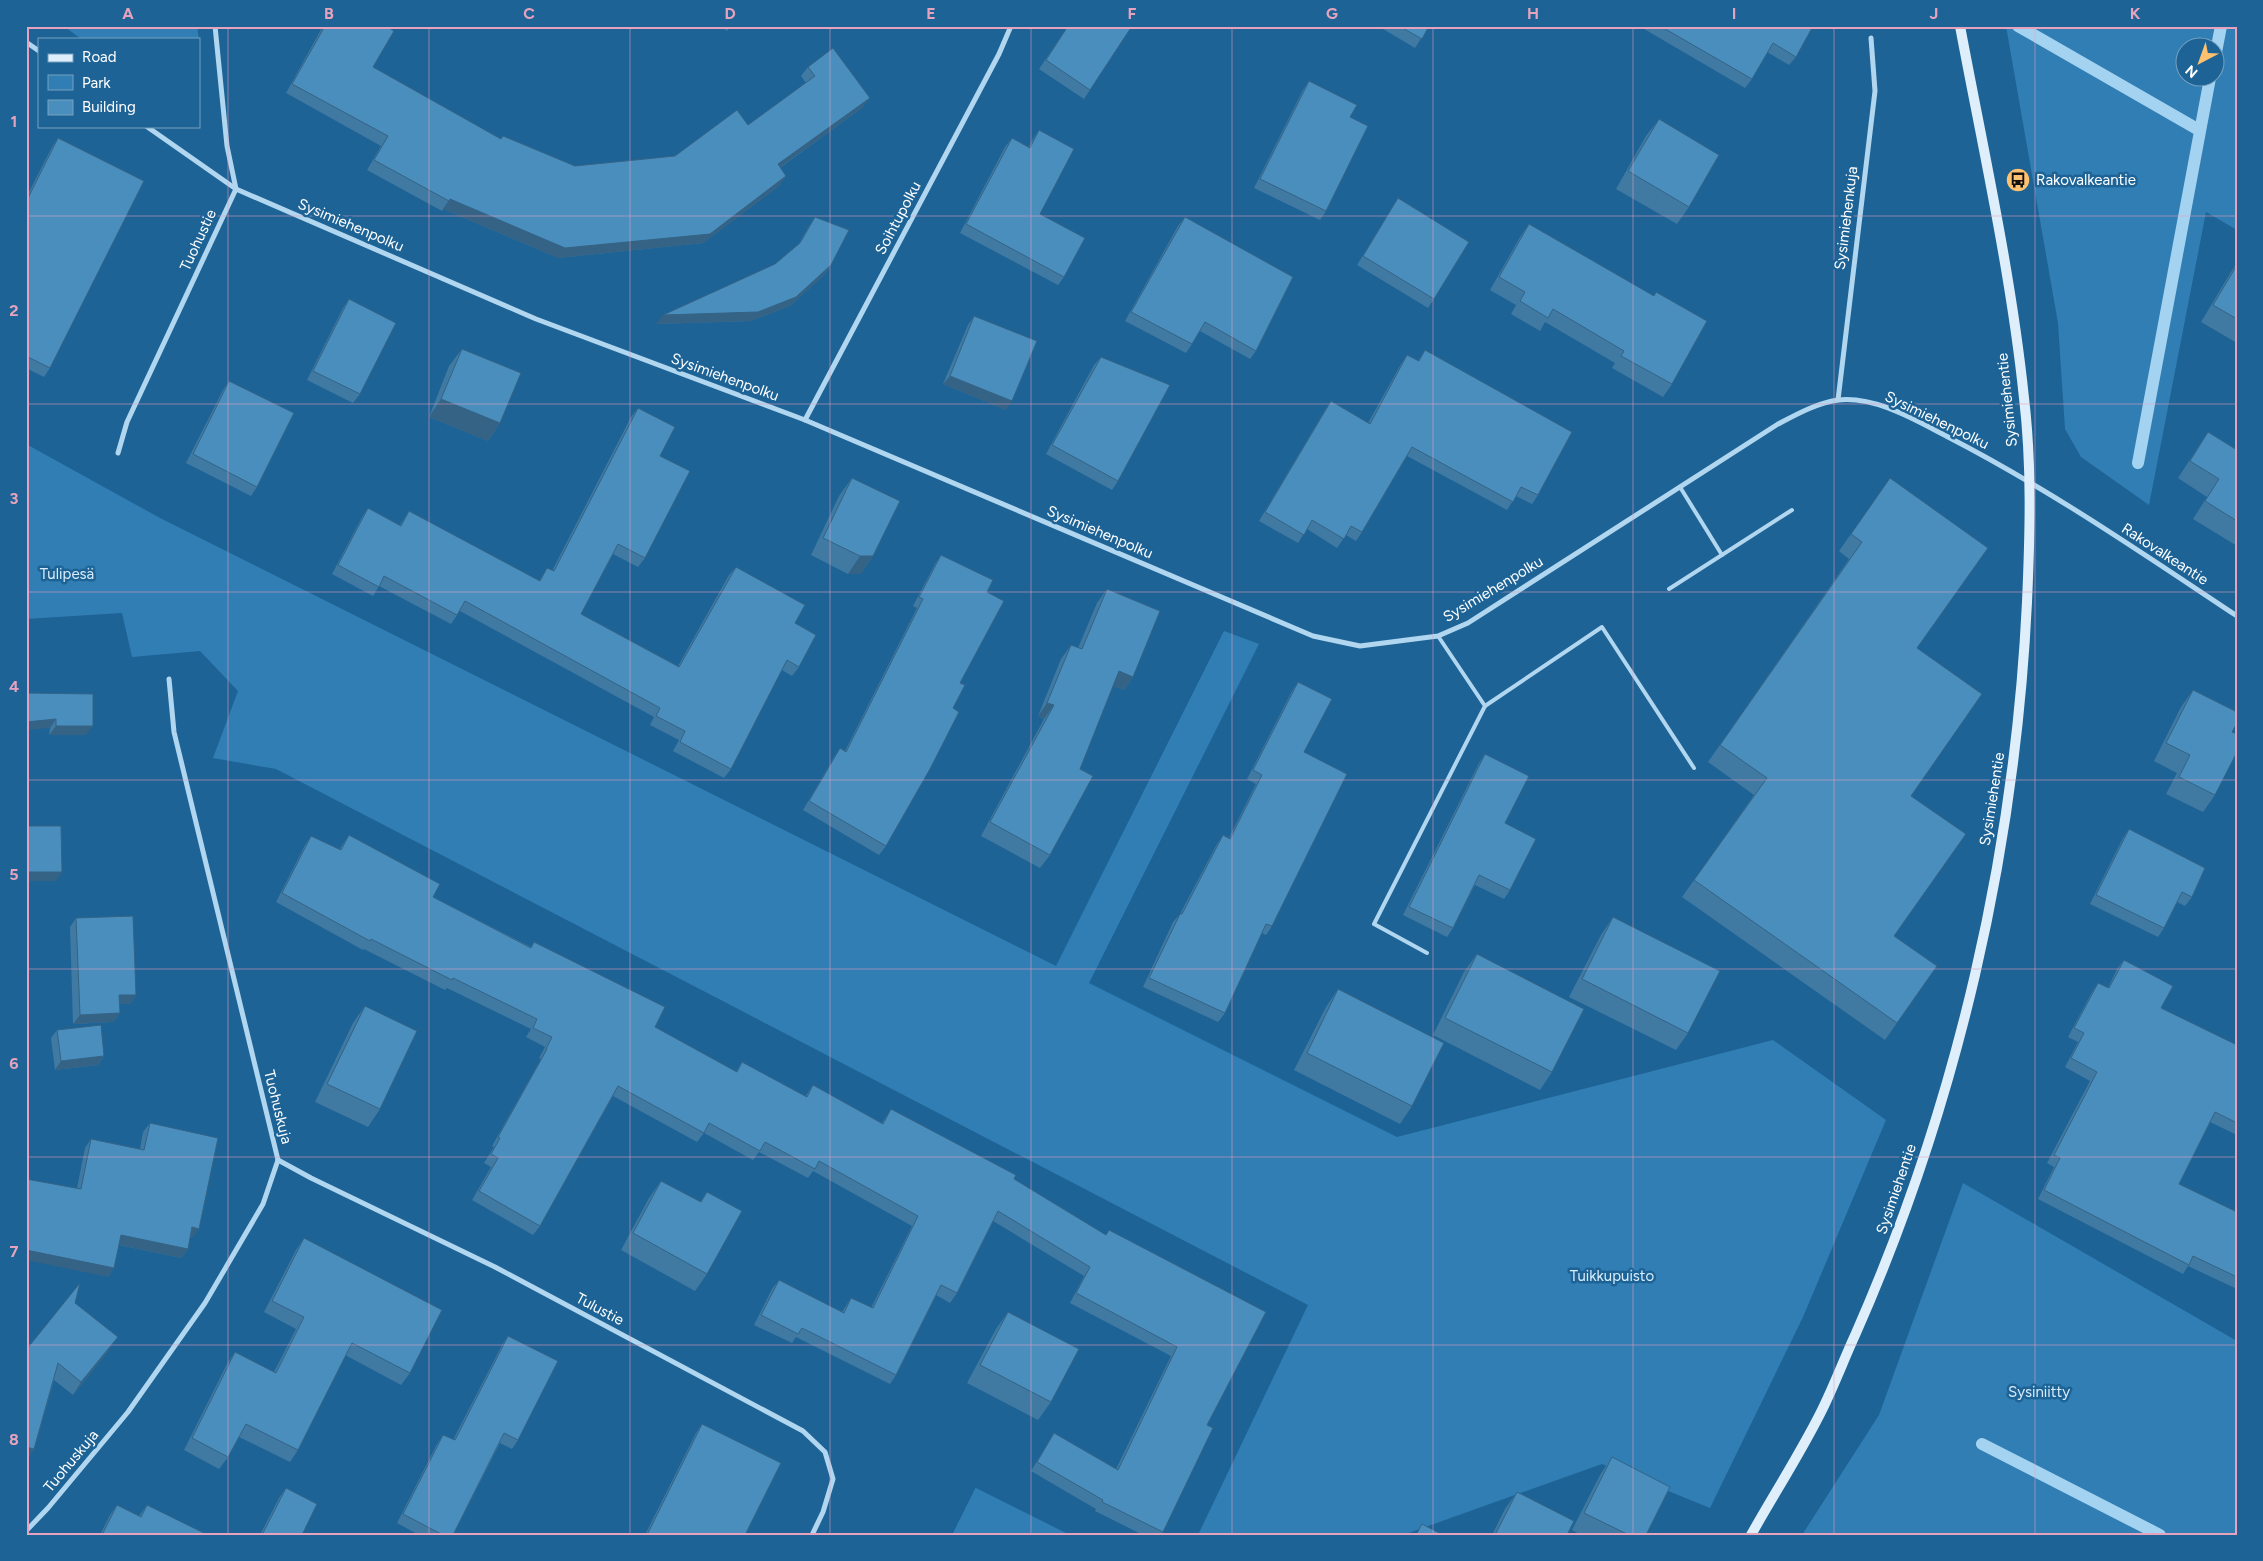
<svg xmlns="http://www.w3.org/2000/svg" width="2263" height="1561" font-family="Figtree,sans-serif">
<rect width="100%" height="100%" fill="#1d6396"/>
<g fill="#317eb4" fill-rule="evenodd">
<path d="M64 26H197L199 39H81Z"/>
<path d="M2006 26H2237V230L2206 212 2149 505 2081 457 2065 429 2058 323ZM2186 48H2216V78H2186Z"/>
<path d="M26 444 160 518 1056 966 1224 631 1259 644 1089 983 1397 1137 1773 1040 1886 1120 1803 1317 1710 1508 1602 1464 1403 1535H1198L1308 1305 276 769 213 758 238 691 200 651 132 657 122 613 26 619Z"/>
<path d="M1963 1183 2237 1341V1535H1802L1879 1415Z"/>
<path d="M976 1487V1488L1070 1535H952Z"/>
</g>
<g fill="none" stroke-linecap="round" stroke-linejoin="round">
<g stroke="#a4d3f1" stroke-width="12">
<path d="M2018 26 2199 130"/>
<path d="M2216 52 2221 26"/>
<path d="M2138 463 2210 78"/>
<path d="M1982 1444 2160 1535"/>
</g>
<g stroke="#b1d6ef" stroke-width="4">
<path d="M1680 487 1722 555"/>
<path d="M1669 589 1792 510"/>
<path d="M1485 706 1602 627 1694 768"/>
<path d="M1427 953 1374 924 1485 706 1438 636"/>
</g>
<g stroke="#b1d6ef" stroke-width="5">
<path d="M26 42 39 51"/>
<path d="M146 126 236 189 536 319 805 420 1313 636 1360 646 1438 636 1468 623 1778 424C1797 414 1817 403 1838 400 1876 396 1915 420 1948 437 2049 489 2142 553 2237 616"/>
<path d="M1838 400 1875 91 1871 38"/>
<path d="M805 420 999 54 1011 26"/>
<path d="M118 453 127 422 236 189 227 146 215 26"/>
<path d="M278 1160 311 1178 495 1267 803 1431 825 1452 833 1479 823 1512 812 1535"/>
<path d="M26 1531 48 1508 128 1412 205 1303 263 1204 278 1160 174 732 169 679"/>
</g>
<path stroke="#deeffb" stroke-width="10" d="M1751 1535C1774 1494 1800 1454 1821 1412 1834 1386 1844 1359 1856 1333 1957 1104 2015 852 2027 602 2030 534 2032 466 2024 398 2011 273 1983 149 1960 26"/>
</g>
<g fill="#407aa3">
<path d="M323 26H386L373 67 500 139 503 136 575 166 675 156 748 125 806 83 801 76 808 67 863 107 780 168 786 176 779 186 703 243 558 258 443 209 442 211 367 170 381 146 286 93Z"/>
<path d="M720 26H730L727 31Z"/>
<path d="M1068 26 1090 90 1084 99 1039 69Z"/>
<path d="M1378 26H1429L1415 48Z"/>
<path d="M1639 26H1813L1796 57 1789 65 1767 52 1752 79 1745 88Z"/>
<path d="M1309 81 1350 117 1326 211 1320 220 1254 188 1303 90Z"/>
<path d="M1659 119 1689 207 1677 224 1616 189 1646 136Z"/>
<path d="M1039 130 1040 214 1064 277 1058 285 960 233 1005 147 1012 138 1029 147 1033 139Z"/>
<path d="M58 138 50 368 44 377 26 368V198L52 147Z"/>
<path d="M1398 198 1434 299 1428 308 1357 265Z"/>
<path d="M815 217 831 265 825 274 790 306 751 321 656 324 775 264 798 245 809 226Z"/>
<path d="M1185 217 1256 351 1250 359 1200 331 1192 344 1186 353 1125 321 1178 226Z"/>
<path d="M1529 224 1654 296 1656 292 1672 384 1663 397 1612 368 1615 363 1545 322 1540 331 1511 314 1516 305 1490 290 1520 237Z"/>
<path d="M2237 263V343L2201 322 2231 272Z"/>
<path d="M349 299 360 394 353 403 307 380 343 308Z"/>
<path d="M974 316 1006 410 943 384 968 325Z"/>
<path d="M462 349 500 423 488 441 429 417 449 366Z"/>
<path d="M1425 350 1538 495 1532 504 1516 496 1507 510 1407 456 1362 532 1356 541 1346 535 1337 548 1307 529 1298 543 1259 521 1325 410 1331 401 1368 423 1401 364 1407 355 1418 361Z"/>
<path d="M1101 357 1118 481 1112 490 1046 454 1094 365Z"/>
<path d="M229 381 257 487 251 496 186 463 223 390Z"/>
<path d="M638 408 660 456 645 558 638 567 613 554 581 614 678 666 729 575 736 567 795 623 799 667 792 676 782 670 731 769 724 778 673 751 679 740 650 725 654 717 460 611 451 624 379 586 373 596 332 574 362 517 368 508 400 525 409 511 539 581 547 568 552 571 631 417Z"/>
<path d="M2208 432 2237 450V546L2193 519 2207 497 2178 478Z"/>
<path d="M852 478 873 556 861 574H848L811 555 839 496Z"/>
<path d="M1890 478 1917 649 1911 796 1894 936 1937 966 1885 1040 1682 897 1754 795 1708 762 1849 559 1839 551Z"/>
<path d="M941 555 987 592 960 683 886 846 879 855 803 810 834 757 840 748 845 751 917 608 913 606 935 564Z"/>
<path d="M1107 589 1133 677 1124 690 1113 686 1080 769 1050 855 1040 868 981 836 1044 719 1038 716 1061 659 1071 645 1078 648 1097 603Z"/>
<path d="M1298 682 1304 752 1272 926 1266 935 1262 933 1225 1013 1218 1022 1143 987 1173 922 1180 914 1217 844 1223 835 1229 838 1256 784 1247 779 1292 691Z"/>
<path d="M2193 690 2232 732 2215 795 2203 812 2166 794 2177 773 2154 761 2181 707Z"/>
<path d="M26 693 86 735H49L50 728Z"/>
<path d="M1485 754 1505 823 1510 890 1504 899 1475 885 1453 928 1447 937 1403 915 1479 763Z"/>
<path d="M2129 829 2192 897 2185 906 2177 902 2164 928 2158 937 2090 904 2123 838Z"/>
<path d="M349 835 433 897 531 947 534 942 655 1027 736 1072 742 1062 805 1097 813 1085 882 1123 891 1109 1014 1179 1106 1235 1109 1230 1266 1312 1207 1425 1163 1532 1161 1535H1143L1095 1511 1096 1509 1031 1471 1048 1443 1054 1433 1116 1469 1171 1356 1070 1303 1084 1276 993 1221 957 1293 950 1303 936 1295 896 1375 890 1384 796 1337 792 1343 754 1325 772 1289 779 1280 842 1312 851 1298 871 1308 912 1226 813 1171 808 1178 759 1152 753 1160 704 1133 697 1142 613 1096 540 1226 533 1235 472 1200 491 1167 484 1163 494 1147 492 1146 541 1059 539 1058 545 1047 526 1037 531 1029 447 988 445 990 364 949 363 950 276 902 305 845 311 836 339 850Z"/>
<path d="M1613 917 1688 1033 1676 1050 1569 997 1601 935Z"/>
<path d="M76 918 136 995 130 1004H119L120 1013 113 1022 73 1024 70 927Z"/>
<path d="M1477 954 1552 1072 1540 1090 1433 1035 1464 972Z"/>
<path d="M2124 960 2161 1008 2237 1045V1135L2210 1122 2179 1184 2237 1212V1289L2188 1266 2183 1274 2038 1199 2054 1167 2047 1163 2090 1081 2065 1067 2078 1042 2068 1037 2092 992 2098 983 2108 988 2117 969Z"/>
<path d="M1338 989 1412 1106 1400 1124 1294 1070 1326 1007Z"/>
<path d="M365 1006 380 1109 368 1127 315 1102 353 1023Z"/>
<path d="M57 1030 104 1056 98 1065 55 1070 51 1038Z"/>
<path d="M150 1123 193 1237H190L188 1249 181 1258 119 1245 114 1268 108 1277 77 1188 85 1148 91 1139 140 1149 143 1132Z"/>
<path d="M661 1181 700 1202 707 1192V1274L695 1291 621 1250 649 1198Z"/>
<path d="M304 1238 410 1373 401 1385 345 1355 298 1450 290 1462 239 1437 228 1457 219 1469 184 1450 227 1364 235 1352 274 1372 296 1329 264 1312 296 1250Z"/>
<path d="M1008 1312 1051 1402 1038 1420 967 1383 996 1329Z"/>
<path d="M508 1336 518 1440 512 1449 500 1443 453 1535H419L397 1523 437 1444 443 1435 453 1440 502 1345Z"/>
<path d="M26 1350H109L73 1395 54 1380 34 1449 26 1461Z"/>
<path d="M702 1424 745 1535H645L696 1433Z"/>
<path d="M1612 1457 1646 1535H1581L1572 1530 1600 1475Z"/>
<path d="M286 1488 302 1535H260L279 1498Z"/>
<path d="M1517 1492 1567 1535H1492L1505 1509Z"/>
<path d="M117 1505 139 1516 147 1505 208 1535H100L110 1515Z"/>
</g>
<g fill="#346385">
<path d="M870 98 863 107 771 174 778 164Z"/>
<path d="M786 176 779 186 703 243 558 258 443 209 450 199Z"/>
<path d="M831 265 825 274 790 306 751 321 656 324 663 315Z"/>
<path d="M950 376 1012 401 1006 410 943 384Z"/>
<path d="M441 399 500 423 488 441 429 417Z"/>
<path d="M860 556H873L861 574H848Z"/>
<path d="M1119 671 1133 677 1124 690 1109 685Z"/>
<path d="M1047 703 1054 705 1044 719 1038 716Z"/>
<path d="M56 719 50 728 26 730V722Z"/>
<path d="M56 726H93L86 735H49Z"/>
<path d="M26 872H62L56 881H26Z"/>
<path d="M119 995H136L130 1004H113Z"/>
<path d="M120 1013 113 1022 73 1024 80 1015Z"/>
<path d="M104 1056 98 1065 55 1070 61 1061Z"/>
<path d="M192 1227 199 1229 193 1237 186 1236Z"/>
<path d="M121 1235 188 1249 181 1258 115 1244Z"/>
<path d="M26 1250 114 1268 108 1277 26 1260Z"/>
<path d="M118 1337 109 1350 73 1395 81 1382Z"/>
<path d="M26 1447 34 1449 26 1461Z"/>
</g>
<g fill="#4a8ebe" stroke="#346385">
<path d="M325 26H386L394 31 373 67 501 139 503 136 575 166 675 156 737 110 748 125 815 76 808 67 833 48 870 98 778 164 786 176 710 234 565 248 450 199 449 201 374 160 388 136 292 84Z"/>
<path d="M1068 26H1132L1090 90 1046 60Z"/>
<path d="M1399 26H1429L1422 39Z"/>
<path d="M1660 26H1813L1796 57 1773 43 1752 79Z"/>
<path d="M1309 81 1357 105 1350 117 1368 126 1326 211 1260 179Z"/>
<path d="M1659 119 1719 155 1689 207 1628 171Z"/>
<path d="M1039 130 1074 149 1040 214 1085 238 1064 277 966 224 1012 138 1030 148Z"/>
<path d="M58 138 144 181 50 368 26 356V202Z"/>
<path d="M1398 198 1469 242 1434 299 1363 256Z"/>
<path d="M815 217 849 230 831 265 796 297 758 312 663 315 775 264 800 243Z"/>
<path d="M1185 217 1293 277 1256 351 1205 322 1192 344 1131 312Z"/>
<path d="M1529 224 1654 296 1656 292 1707 321 1672 384 1621 356 1624 351 1553 309 1548 318 1520 301 1525 292 1499 277Z"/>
<path d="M2237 265V319L2213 305Z"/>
<path d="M349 299 396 323 360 394 313 371Z"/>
<path d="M974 316 1037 341 1012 401 950 376Z"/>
<path d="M462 349 521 373 500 423 441 399Z"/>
<path d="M1425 350 1572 432 1538 495 1521 487 1513 502 1412 447 1362 532 1351 526 1344 539 1312 520 1304 535 1265 512 1331 401 1370 424 1407 355 1419 361Z"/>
<path d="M1101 357 1170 385 1118 481 1052 445Z"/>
<path d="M229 381 294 413 257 487 193 454Z"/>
<path d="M638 408 675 427 660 456 690 471 645 558 618 544 581 614 679 667 736 567 805 605 795 623 816 635 799 667 787 660 731 769 680 742 685 731 656 716 660 708 465 601 457 615 384 576 379 587 338 565 368 508 401 526 409 511 540 581 547 568 554 571Z"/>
<path d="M2208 432 2237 450V521L2205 501 2219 479 2190 461Z"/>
<path d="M852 478 900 501 873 556H860L823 538Z"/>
<path d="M1890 478 1988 548 1917 648 1982 694 1911 796 1966 834 1894 936 1937 966 1897 1023 1694 880 1767 778 1720 745 1862 542 1851 534Z"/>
<path d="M941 555 993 580 987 592 1004 601 960 683 965 685 953 708 959 712 930 769 886 846 809 801 840 748 846 752 923 599 919 597Z"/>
<path d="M1107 589 1160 611 1133 677 1119 671 1080 769 1093 776 1050 855 990 822 1054 705 1047 703 1071 645 1082 649Z"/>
<path d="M1298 682 1332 699 1304 752 1347 774 1272 926 1266 924 1225 1013 1149 978 1180 914H1182L1223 835 1230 839 1262 775 1253 770Z"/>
<path d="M2193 690 2237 712V723L2232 732 2237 734V752L2215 795 2179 777 2190 755 2166 743Z"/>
<path d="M26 693 93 694V726H56V719L26 722Z"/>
<path d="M1485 754 1529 776 1505 823 1536 839 1510 890 1479 875 1453 928 1409 907Z"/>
<path d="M26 826H61L62 872H26Z"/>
<path d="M2129 829 2205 868 2192 897 2182 892 2164 928 2096 895Z"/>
<path d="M349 835 440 884 433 897 531 948 534 942 665 1007 655 1027 737 1072 742 1062 807 1097 813 1085 883 1124 891 1109 1016 1175 1014 1179 1106 1235 1109 1230 1266 1312 1207 1425 1213 1428 1163 1532 1102 1502 1103 1500 1037 1462 1054 1433 1118 1470 1177 1347 1076 1293 1090 1267 998 1211 957 1293 941 1285 896 1375 802 1328 798 1334 761 1315 779 1280 844 1313 851 1298 873 1308 918 1216 819 1161 815 1169 765 1142 760 1151 709 1123 704 1133 618 1086 540 1226 479 1191 498 1158 491 1154 500 1138 498 1137 547 1049H546L552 1037 533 1028 537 1019 453 978 452 980 371 939 370 941 282 893 311 836 341 850Z"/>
<path d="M133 916 136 995H119L120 1013 80 1015 76 918Z"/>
<path d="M1613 917 1720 971 1688 1033 1582 979Z"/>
<path d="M1477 954 1584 1009 1552 1072 1445 1018Z"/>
<path d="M2124 960 2173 986 2161 1008 2237 1045V1123L2215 1112 2179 1184 2237 1212V1277L2193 1256 2189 1265 2044 1190 2060 1158 2054 1155 2097 1072 2071 1058 2084 1033 2074 1028 2098 983 2109 988Z"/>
<path d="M1338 989 1444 1043 1412 1106 1307 1053Z"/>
<path d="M365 1006 417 1031 380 1109 327 1084Z"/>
<path d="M101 1025 104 1056 61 1061 57 1030Z"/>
<path d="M150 1123 218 1138 199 1229 192 1227 188 1249 121 1235 114 1268 26 1250V1179L81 1189 91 1139 144 1150Z"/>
<path d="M661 1181 701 1202 707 1192 742 1211 707 1274 633 1233Z"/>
<path d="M304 1238 442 1310 410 1373 352 1343 298 1450 246 1424 228 1457 192 1438 235 1352 276 1373 304 1317 272 1301Z"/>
<path d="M80 1283 75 1303 118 1337 81 1382 58 1363 34 1449 26 1447V1350Z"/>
<path d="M1008 1312 1079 1349 1051 1402 980 1365Z"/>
<path d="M508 1336 558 1361 518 1440 504 1433 453 1535H443L403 1514 443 1435 455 1440Z"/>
<path d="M702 1424 781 1463 745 1535H647Z"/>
<path d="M1612 1457 1670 1487 1646 1535H1629L1584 1513Z"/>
<path d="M286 1488 317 1504 302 1535H262Z"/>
<path d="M1517 1492 1574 1521 1567 1535H1495Z"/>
<path d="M117 1505 141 1517 147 1505 208 1535H102Z"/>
<path d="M1422 1524 1443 1535H1416Z"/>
</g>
<path fill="none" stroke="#e7a3bd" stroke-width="1" stroke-opacity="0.55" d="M228 26V1535M429 26V1535M630 26V1535M830 26V1535M1031 26V1535M1232 26V1535M1433 26V1535M1633 26V1535M1834 26V1535M2035 26V1535M26 216H2237M26 404H2237M26 592H2237M26 780H2237M26 969H2237M26 1157H2237M26 1345H2237"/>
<defs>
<g id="bus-disc" transform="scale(1.25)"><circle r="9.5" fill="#fec170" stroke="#1d6396"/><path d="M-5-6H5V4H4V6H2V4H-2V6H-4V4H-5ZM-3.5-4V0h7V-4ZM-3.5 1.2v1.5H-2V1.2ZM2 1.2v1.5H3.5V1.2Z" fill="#111"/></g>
</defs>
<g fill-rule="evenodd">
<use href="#bus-disc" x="2018" y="180"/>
</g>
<g text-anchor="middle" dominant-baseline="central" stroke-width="5" stroke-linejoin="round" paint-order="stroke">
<g font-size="15" fill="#fff" stroke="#1d6396" text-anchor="start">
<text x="2036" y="180">Rakovalkeantie</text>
</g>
<g font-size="15" fill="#fff" stroke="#1d6396">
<text transform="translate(898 218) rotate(-62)">Soihtupolku</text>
<text transform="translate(1846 218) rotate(-83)">Sysimiehenkuja</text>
<text transform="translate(351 225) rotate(23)">Sysimiehenpolku</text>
<text transform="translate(198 240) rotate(-65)">Tuohustie</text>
<text transform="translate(725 377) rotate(20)">Sysimiehenpolku</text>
<text transform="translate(2007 400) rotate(-96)">Sysimiehentie</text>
<text transform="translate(1937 420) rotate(26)">Sysimiehenpolku</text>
<text transform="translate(1100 532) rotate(23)">Sysimiehenpolku</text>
<text transform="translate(2165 554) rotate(33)">Rakovalkeantie</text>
<text transform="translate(1493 589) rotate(-31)">Sysimiehenpolku</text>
<text transform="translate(1992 799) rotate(-81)">Sysimiehentie</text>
<text transform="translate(278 1107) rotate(76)">Tuohuskuja</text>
<text transform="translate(1896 1189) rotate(-71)">Sysimiehentie</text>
<text transform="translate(600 1309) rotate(28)">Tulustie</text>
<text transform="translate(71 1461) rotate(-50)">Tuohuskuja</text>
</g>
<g font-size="15" fill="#d8ecfb" stroke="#1d6396">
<text x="67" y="574">Tulipesä</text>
<text x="1612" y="1276">Tuikkupuisto</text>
<text x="2039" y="1392">Sysiniitty</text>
</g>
</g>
<rect width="2263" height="1561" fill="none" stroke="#1d6396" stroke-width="55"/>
<rect x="38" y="38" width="162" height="90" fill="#1d6396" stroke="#77a1c0"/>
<rect x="48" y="54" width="25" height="8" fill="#deeffb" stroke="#77a1c0"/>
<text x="82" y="62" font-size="15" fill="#ffffff">Road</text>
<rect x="48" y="75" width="25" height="15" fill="#317eb4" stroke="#77a1c0"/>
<text x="82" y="88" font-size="15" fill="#ffffff">Park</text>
<rect x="48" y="100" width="25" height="15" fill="#4a8ebe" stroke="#77a1c0"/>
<text x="82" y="112" font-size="15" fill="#ffffff">Building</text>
<g transform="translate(2200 62) rotate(221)"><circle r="24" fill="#1d6396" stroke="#77a1c0"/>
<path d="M0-4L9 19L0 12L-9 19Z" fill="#fec170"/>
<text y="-8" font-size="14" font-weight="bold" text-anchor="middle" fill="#ffffff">N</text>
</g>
<rect x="28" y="28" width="2208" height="1506" fill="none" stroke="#e7a3bd" stroke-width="2"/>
<g font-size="16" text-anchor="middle" font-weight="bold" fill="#e7a3bd">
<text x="128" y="19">A</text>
<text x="329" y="19">B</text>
<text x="529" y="19">C</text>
<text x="730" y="19">D</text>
<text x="931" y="19">E</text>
<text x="1132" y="19">F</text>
<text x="1332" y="19">G</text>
<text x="1533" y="19">H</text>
<text x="1734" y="19">I</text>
<text x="1934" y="19">J</text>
<text x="2135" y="19">K</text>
<text x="14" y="127">1</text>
<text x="14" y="316">2</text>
<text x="14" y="504">3</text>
<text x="14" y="692">4</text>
<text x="14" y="880">5</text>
<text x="14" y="1069">6</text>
<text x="14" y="1257">7</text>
<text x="14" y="1445">8</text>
</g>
</svg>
